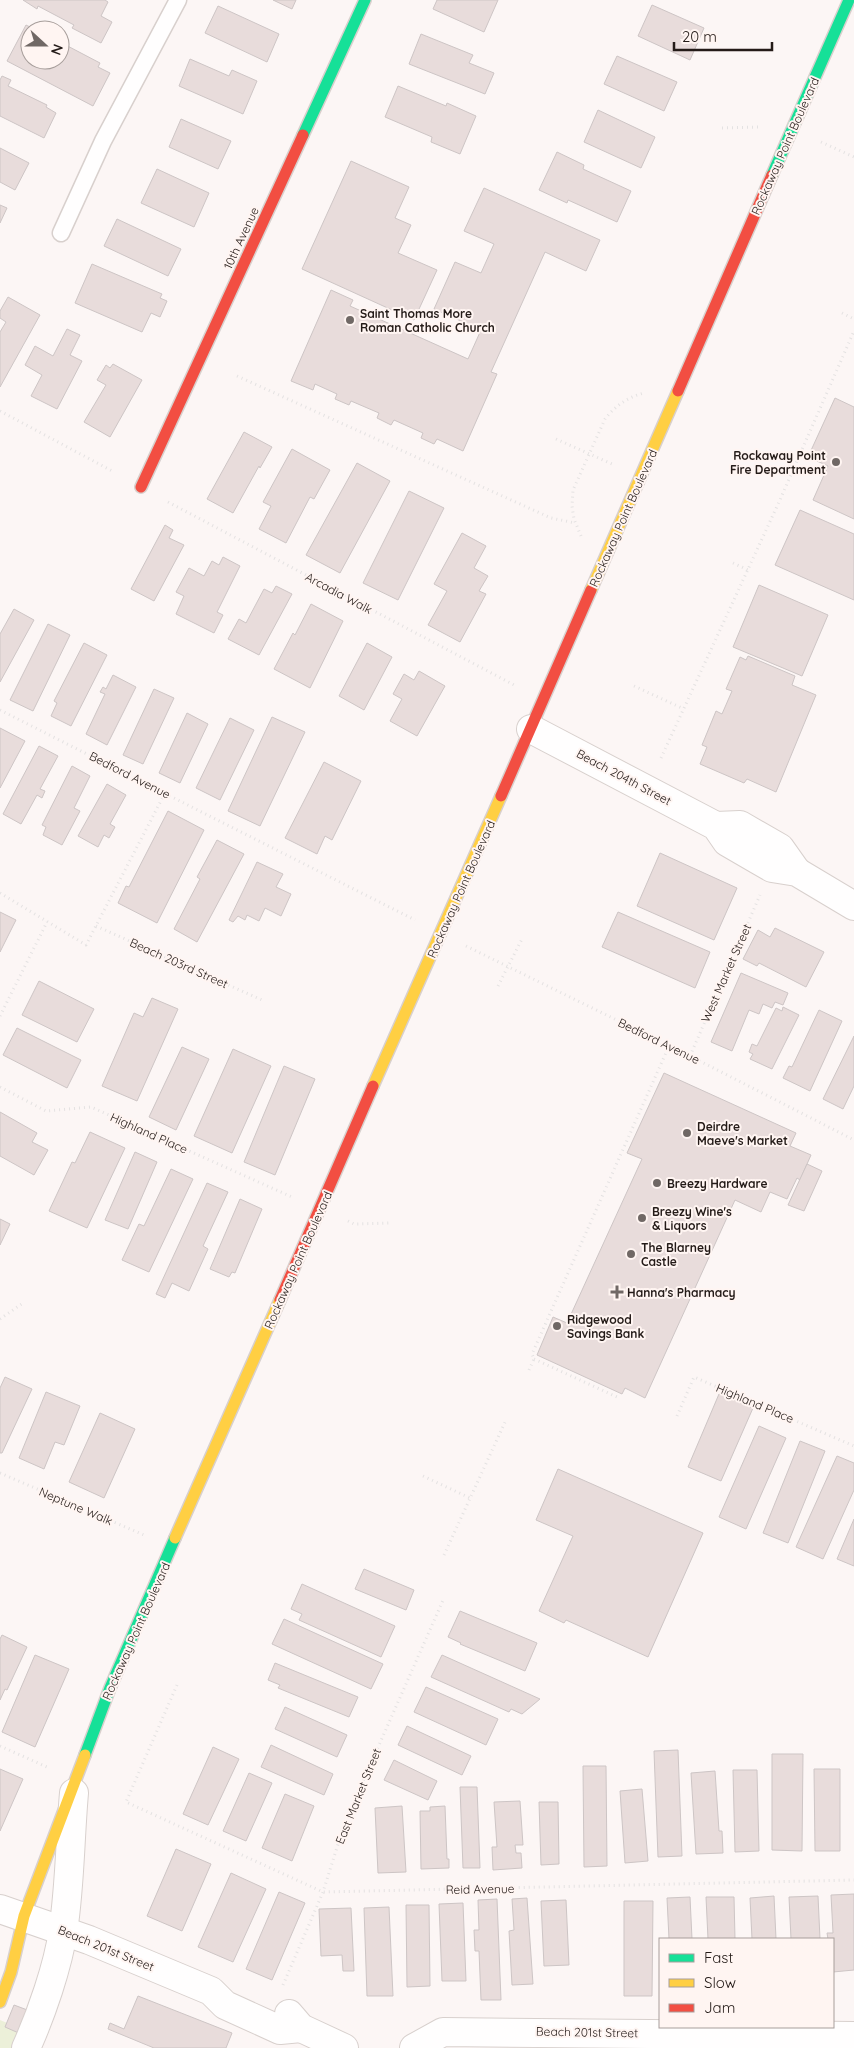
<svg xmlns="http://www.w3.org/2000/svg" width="854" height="2048" font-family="Quicksand,sans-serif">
<rect width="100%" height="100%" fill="#fcf6f5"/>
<path fill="#ecf0d9" d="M0 2020 41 2037 37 2048H0Z"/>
<g fill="#e8dcdb" stroke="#cdc5c5">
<path d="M23 0H105L108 2 101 16 112 22 101 43 72 28 74 25 38 6 37 9Z"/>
<path d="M273 0H296L292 9Z"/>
<path d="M437 0H498L484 32 433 9Z"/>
<path d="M652 5 704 28 690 60 638 36Z"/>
<path d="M218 6 279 34 267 62 205 33Z"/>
<path d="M26 25 36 30H30V60H60V42L100 63 98 67 110 73 93 106 7 61Z"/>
<path d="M421 34 473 55 469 63 494 73 485 94 409 64Z"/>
<path d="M617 56 677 82 664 111 604 84Z"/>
<path d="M190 59 229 76 232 70 257 81 243 114 179 86Z"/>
<path d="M2 76 11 80 8 86 47 105 46 107 56 113 44 138 0 116V80Z"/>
<path d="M398 86 446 106 447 103 476 116 460 154 431 142 432 137 385 117Z"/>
<path d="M598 110 655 137 641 168 584 142Z"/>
<path d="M181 119 231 141 218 169 169 147Z"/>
<path d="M0 148 29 163 15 190 0 182Z"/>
<path d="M557 152 584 165 583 169 631 191 617 222 568 200 567 203 539 190Z"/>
<path d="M351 161 409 187 395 218 411 225 398 253 437 270 414 320 302 269Z"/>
<path d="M157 169 209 193 194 227 141 203Z"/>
<path d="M484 188 600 240 586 271 545 252 491 372 497 374 463 451 437 439 434 444 421 438 423 433 394 420 391 425 377 418 379 413 351 401 349 405 335 399 337 394 315 384 313 390 291 381 331 290 353 300 350 306 468 359 481 330 434 309 455 262 481 273 494 244 464 231Z"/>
<path d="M0 205 7 208 0 223Z"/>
<path d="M117 219 181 249 168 276 104 246Z"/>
<path d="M92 264 162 294 160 298 167 301 160 317 151 313 142 332 75 303Z"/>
<path d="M8 297 40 315 0 387V332L6 322 0 318V311Z"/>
<path d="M67 329 80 335 70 355 82 361 57 409 31 396 42 375 25 365 35 346 53 356Z"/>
<path d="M113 364 142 380 110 437 84 422 106 385 97 380 106 365 110 368Z"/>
<path d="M835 398 854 407V519L813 500 828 466 808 457Z"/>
<path d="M244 432 272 447 260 468 259 466 233 513 207 499Z"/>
<path d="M292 449 330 470 314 499 310 497 286 543 259 529 271 506 263 502Z"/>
<path d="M357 463 390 481 340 573 306 555Z"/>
<path d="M409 491 444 508 398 600 363 583Z"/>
<path d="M800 510 854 534V600L775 565Z"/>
<path d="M165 525 173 530 169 538 184 545 154 601 131 589Z"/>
<path d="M462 533 486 546 474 568 488 576 479 591 486 594 460 642 428 625 447 591 434 584Z"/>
<path d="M223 557 240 566 217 612 223 615 214 633 176 614 184 596 176 592 189 568 204 576 212 561 219 565Z"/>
<path d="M759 585 828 615 802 676 733 647Z"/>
<path d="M276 586 292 594 259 655 228 639 239 619 246 623 264 589 272 593Z"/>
<path d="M311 604 343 621 310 688 274 669 293 633 295 635Z"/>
<path d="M14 609 34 620 0 682V634Z"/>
<path d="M48 624 70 635 33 711 10 700Z"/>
<path d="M84 643 107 655 71 726 51 716 57 703 54 701Z"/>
<path d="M367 643 392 657 364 710 339 696Z"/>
<path d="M748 656 795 676 792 685 816 695 776 792 747 779 744 783 700 764 707 747 702 745 716 711 722 714 732 691 726 689 740 657 746 660Z"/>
<path d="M419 671 445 686 417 736 390 721 402 699 393 694 404 674 414 680Z"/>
<path d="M113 675 136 687 107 745 86 734 105 694 100 692 103 687 106 689Z"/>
<path d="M154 689 174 698 143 764 123 755Z"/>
<path d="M187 713 208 724 180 783 159 773Z"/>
<path d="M272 717 305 732 260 826 228 811Z"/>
<path d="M230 718 254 730 220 800 196 788Z"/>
<path d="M0 728 25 741 0 788Z"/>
<path d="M39 746 58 756 40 789 45 791 42 798 37 795 21 824 3 814Z"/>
<path d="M324 762 361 781 332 840 325 836 317 854 285 838Z"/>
<path d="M72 766 90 776 74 808 80 811 62 845 43 835 46 827 42 825Z"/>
<path d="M107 784 126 795 110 824 115 827 109 838 104 835 98 847 78 836Z"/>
<path d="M168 811 204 830 157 923 118 903 126 886 129 887Z"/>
<path d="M217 840 244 854 197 942 174 929 200 879 197 877Z"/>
<path d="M660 853 737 888 714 940 637 906Z"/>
<path d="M257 862 283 874 276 887 291 894 281 916 265 908 259 921 247 915 245 920 238 916 233 922 229 920Z"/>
<path d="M0 912 16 920 0 952Z"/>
<path d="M618 912 710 952 695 988 602 947Z"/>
<path d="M775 928 824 952 806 987 759 963 757 966 743 959 758 930 770 937Z"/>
<path d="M741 973 788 993 783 1005 775 1002 772 1008 763 1004 759 1014 749 1010 732 1051 711 1042Z"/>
<path d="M39 981 94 1009 77 1042 22 1015Z"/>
<path d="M152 998 178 1009 137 1101 102 1086 134 1013 143 1017Z"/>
<path d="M783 1007 799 1015 772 1069 750 1059 753 1054 749 1052 752 1044 757 1046 776 1008 782 1011Z"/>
<path d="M819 1010 842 1021 810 1091 783 1078 789 1066 792 1067Z"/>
<path d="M17 1028 81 1060 67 1088 3 1055Z"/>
<path d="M854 1036V1086L843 1109 823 1099Z"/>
<path d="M182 1047 209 1059 176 1130 149 1117Z"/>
<path d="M233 1049 271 1066 232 1153 194 1136Z"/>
<path d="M284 1066 315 1079 275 1175 244 1162Z"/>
<path d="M664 1073 796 1133 790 1146 811 1155 800 1180 797 1178 787 1199 770 1192 761 1212 735 1200 645 1398 625 1388 622 1394 537 1355 553 1317 567 1323 642 1159 627 1153Z"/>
<path d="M0 1112 37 1133 32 1142 48 1150 34 1175 0 1156Z"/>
<path d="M90 1132 125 1148 87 1228 49 1211 72 1162 75 1163Z"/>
<path d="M135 1152 157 1162 128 1229 105 1220Z"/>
<path d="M807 1164 822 1171 804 1211 788 1205Z"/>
<path d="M171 1169 193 1179 149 1272 122 1260 139 1224 144 1226Z"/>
<path d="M207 1183 228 1192 203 1246 208 1249 189 1291 172 1283 165 1298 156 1294Z"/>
<path d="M240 1199 262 1209 235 1273 232 1272 229 1277 210 1269Z"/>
<path d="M0 1219 10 1224 0 1245Z"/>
<path d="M5 1377 32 1389 2 1453H0V1388Z"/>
<path d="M46 1392 80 1406 64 1445 55 1442 44 1469 19 1458Z"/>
<path d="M719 1394 753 1408 721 1481 688 1467Z"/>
<path d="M100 1413 135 1429 104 1498 69 1482Z"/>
<path d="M759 1426 786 1438 746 1529 719 1517Z"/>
<path d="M800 1441 825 1451 788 1543 763 1533Z"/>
<path d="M837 1456 854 1463V1490L823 1559 796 1547Z"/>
<path d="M558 1469 703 1533 648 1657 566 1620 564 1623 539 1611 573 1536 536 1520Z"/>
<path d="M854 1519V1566L837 1559Z"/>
<path d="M364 1569 414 1590 406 1610 355 1589Z"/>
<path d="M302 1584 395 1626 381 1657 299 1620 302 1614 291 1609Z"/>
<path d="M460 1611 537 1643 525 1671 460 1644 461 1643 448 1637Z"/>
<path d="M284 1619 383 1664 371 1689 272 1644Z"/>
<path d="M2 1635 27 1647 7 1690 5 1689 0 1700V1639Z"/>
<path d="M35 1655 69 1669 35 1747 2 1732Z"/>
<path d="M442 1655 540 1699 522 1714 511 1709 509 1712 431 1677Z"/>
<path d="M275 1663 358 1697 349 1717 278 1688 280 1685 268 1680Z"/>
<path d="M426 1687 498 1719 486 1745 414 1712Z"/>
<path d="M285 1707 347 1735 337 1757 275 1729Z"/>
<path d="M407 1726 471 1756 462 1775 398 1745Z"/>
<path d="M271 1745 333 1774 324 1795 261 1767Z"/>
<path d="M213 1747 239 1759 208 1825 183 1814Z"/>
<path d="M678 1750 682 1856 658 1857 654 1751Z"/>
<path d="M772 1754H803L802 1851 772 1850Z"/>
<path d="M394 1760 437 1781 428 1800 384 1780Z"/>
<path d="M583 1766H606L607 1866 584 1867Z"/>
<path d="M0 1769 23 1779 0 1831Z"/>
<path d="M814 1769H840V1851H815Z"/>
<path d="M733 1770H757L759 1851 735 1852Z"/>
<path d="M715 1771 719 1831H722L723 1853 696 1854 691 1773Z"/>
<path d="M249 1773 272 1783 246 1841 223 1831Z"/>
<path d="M460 1787H477L480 1868H463Z"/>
<path d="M642 1789 648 1861 625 1863 620 1791Z"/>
<path d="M285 1794 314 1806 292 1861 262 1848Z"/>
<path d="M520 1801 523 1845H515L516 1853H521L522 1868 493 1870 492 1847H497L494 1802Z"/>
<path d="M539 1802H558L559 1864 541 1865Z"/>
<path d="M402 1806 406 1872 378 1873 375 1808Z"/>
<path d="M445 1806 447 1859H449V1868L421 1869 420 1811H430V1807Z"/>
<path d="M176 1849 211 1864 182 1931 147 1916Z"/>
<path d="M231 1873 266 1889 233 1962 198 1947Z"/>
<path d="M279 1892 305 1903 272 1980 246 1969Z"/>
<path d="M854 1894V1970L833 1972V1939H828L827 1933H833L831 1895Z"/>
<path d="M774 1896 776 1939H752L750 1898Z"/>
<path d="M818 1896 820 1939H791L789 1897Z"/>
<path d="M690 1897 692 1939H669L667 1898Z"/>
<path d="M706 1897H734L735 1939H708Z"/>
<path d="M527 1898 533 1984 512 1985 509 1931 514 1930 512 1899Z"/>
<path d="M497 1899 501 2000H481L479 1951H475L474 1930H479L478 1900Z"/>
<path d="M566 1900 569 1965 544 1966 541 1901Z"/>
<path d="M624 1901H653L652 1996H624Z"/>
<path d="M463 1903 466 1981H442L439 1904Z"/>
<path d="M406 1905H429L430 1986 407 1987Z"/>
<path d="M389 1907 393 1996H367L364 1908Z"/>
<path d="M351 1908 354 1971H343L342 1955 321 1956 319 1909Z"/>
<path d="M138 1996 232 2033 226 2048H154L108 2029 110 2023 124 2029Z"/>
<path d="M14 2005 30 2011 21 2034 5 2027Z"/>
</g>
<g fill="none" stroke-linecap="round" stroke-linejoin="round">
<g stroke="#d8d0cd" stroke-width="19">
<path id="lane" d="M61 233 103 141 178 0"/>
</g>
<g stroke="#d8d0cd" stroke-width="30">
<g id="street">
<path d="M531 729 716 826 727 842 758 860 772 868 797 872 854 906"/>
<path d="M716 826 740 825 780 848 797 872"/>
<path d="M0 1909 89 1940 211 1991 225 2005 280 2030 301 2028"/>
<path d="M289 2014 301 2028 344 2048"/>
<path d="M26 2048C41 2015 58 1966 63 1931 70 1887 70 1838 74 1793"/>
<path d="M414 2048 443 2032 854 2036"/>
</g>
</g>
<g stroke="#d8d0cd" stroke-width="14">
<g id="fast">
<path d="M303 135 365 0"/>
<path d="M772 175 849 0"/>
<path d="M85 1755 110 1688 175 1538"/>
</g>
</g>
<g stroke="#d8d0cd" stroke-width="14">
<g id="slow">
<path d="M591 590 678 391"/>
<path d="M373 1086 501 796"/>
<path d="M175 1538 280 1300"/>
<path d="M0 2002 11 1972 24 1916 85 1755"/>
</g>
</g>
<g stroke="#d8d0cd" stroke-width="14">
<g id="jam">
<path d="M678 391 772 175"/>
<path d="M141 487 303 135"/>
<path d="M501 796 591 590"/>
<path d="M280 1300 373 1086"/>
</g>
</g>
<g stroke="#e4e2e2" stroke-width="3" stroke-dasharray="1 4" stroke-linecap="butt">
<path d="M722 128 761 127"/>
<path d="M821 142 854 157"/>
<path d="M842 313 854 319"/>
<path d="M237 376 551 518 575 523"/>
<path d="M0 411 114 472"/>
<path d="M556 439 612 464"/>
<path d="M168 502 516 686"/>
<path d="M581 536 574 519 572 506 573 490 605 419C615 406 628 397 644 393"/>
<path d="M733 563 748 570"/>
<path d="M634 686 684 709"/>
<path d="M0 710 415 920"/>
<path d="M661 758 779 502 854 331"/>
<path d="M0 893 86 945 165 793"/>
<path d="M96 926 262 1000"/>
<path d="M466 946 690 1056 854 1140"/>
<path d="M498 986 523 937"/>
<path d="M0 1016 47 922"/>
<path d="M690 1056 760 895"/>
<path d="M0 1087 46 1111 91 1107 292 1197"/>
<path d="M348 1221 354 1224 392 1223"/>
<path d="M0 1319 23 1303"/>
<path d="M534 1359 617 1397"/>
<path d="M529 1370 534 1359 532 1354 669 1046"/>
<path d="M677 1416 694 1377 854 1446"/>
<path d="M0 1473 144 1535"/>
<path d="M423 1476 470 1498"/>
<path d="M444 1555 506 1420"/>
<path d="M177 1685 126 1802 323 1892 854 1880"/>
<path d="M0 1746 47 1767"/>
<path d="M283 1985 323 1892 345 1822 444 1598"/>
</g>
<use href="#lane" stroke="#fffefe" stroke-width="16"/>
<use href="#street" stroke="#fffefe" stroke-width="28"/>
<use href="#fast" stroke="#16e098" stroke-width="11"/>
<use href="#slow" stroke="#ffcf43" stroke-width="11"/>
<use href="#jam" stroke="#f24e42" stroke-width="11"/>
</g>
<g fill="#706865" stroke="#fff5f2" stroke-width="2">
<circle cx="350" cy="320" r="5"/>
<circle cx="836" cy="462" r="5"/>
<circle cx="687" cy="1133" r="5"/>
<circle cx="657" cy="1183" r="5"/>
<circle cx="642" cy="1218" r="5"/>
<circle cx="631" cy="1254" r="5"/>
<path d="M614.5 1284.5h5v5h5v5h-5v5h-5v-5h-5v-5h5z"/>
<circle cx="557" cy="1326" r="5"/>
</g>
<g text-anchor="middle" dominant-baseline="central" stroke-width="4" stroke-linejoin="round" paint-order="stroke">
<g font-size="12" fill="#241b18" stroke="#fff5f2">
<text transform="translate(785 146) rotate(-66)">Rockaway Point Boulevard</text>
<text transform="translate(241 238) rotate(-65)">10th Avenue</text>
<text transform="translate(623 518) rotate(-66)">Rockaway Point Boulevard</text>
<text transform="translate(339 593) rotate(28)">Arcadia Walk</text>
<text transform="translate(130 775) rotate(27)">Bedford Avenue</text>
<text transform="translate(624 777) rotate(28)">Beach 204th Street</text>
<text transform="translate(461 889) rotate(-66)">Rockaway Point Boulevard</text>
<text transform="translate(179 963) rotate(24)">Beach 203rd Street</text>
<text transform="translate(726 973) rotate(-66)">West Market Street</text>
<text transform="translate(659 1041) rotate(26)">Bedford Avenue</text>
<text transform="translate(149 1133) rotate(24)">Highland Place</text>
<text transform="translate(298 1260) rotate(-66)">Rockaway Point Boulevard</text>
<text transform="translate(755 1403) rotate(23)">Highland Place</text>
<text transform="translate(76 1506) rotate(23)">Neptune Walk</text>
<text transform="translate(136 1631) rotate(-66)">Rockaway Point Boulevard</text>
<text transform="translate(358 1796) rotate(-68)">East Market Street</text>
<text transform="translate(480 1889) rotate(-1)">Reid Avenue</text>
<text transform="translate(106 1948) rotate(22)">Beach 201st Street</text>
<text transform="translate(587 2032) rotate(1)">Beach 201st Street</text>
</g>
<g font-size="12" font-weight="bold" fill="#241b18" stroke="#fff5f2" text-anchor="start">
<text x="360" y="313">Saint Thomas More<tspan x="360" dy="14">Roman Catholic Church</tspan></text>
<text x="826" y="455" text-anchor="end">Rockaway Point<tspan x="826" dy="14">Fire Department</tspan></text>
<text x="697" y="1126">Deirdre<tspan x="697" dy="14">Maeve's Market</tspan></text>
<text x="667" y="1183">Breezy Hardware</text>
<text x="652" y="1211">Breezy Wine's<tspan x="652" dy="14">&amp; Liquors</tspan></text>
<text x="641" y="1247">The Blarney<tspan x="641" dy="14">Castle</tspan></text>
<text x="627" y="1292">Hanna's Pharmacy</text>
<text x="567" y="1319">Ridgewood<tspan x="567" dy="14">Savings Bank</tspan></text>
</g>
</g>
<rect x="659" y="1938" width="175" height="90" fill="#fff5f2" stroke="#a79e9b"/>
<rect x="669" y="1954" width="25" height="8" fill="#16e098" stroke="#a79e9b"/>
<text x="704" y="1963" font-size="15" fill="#241b18">Fast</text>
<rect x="669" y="1979" width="25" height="8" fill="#ffcf43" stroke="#a79e9b"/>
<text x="704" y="1988" font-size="15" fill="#241b18">Slow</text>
<rect x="669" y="2004" width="25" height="8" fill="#f24e42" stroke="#a79e9b"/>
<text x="704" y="2013" font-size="15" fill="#241b18">Jam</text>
<g transform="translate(45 45) rotate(111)"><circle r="24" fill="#fff5f2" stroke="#a79e9b"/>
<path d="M0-4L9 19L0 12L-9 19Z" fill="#706865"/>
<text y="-8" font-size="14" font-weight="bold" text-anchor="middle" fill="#241b18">N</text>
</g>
<path d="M674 42v8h98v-8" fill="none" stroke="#241b18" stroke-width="2.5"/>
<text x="682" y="42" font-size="15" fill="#241b18" stroke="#fff5f2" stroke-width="4" paint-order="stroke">20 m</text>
</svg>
